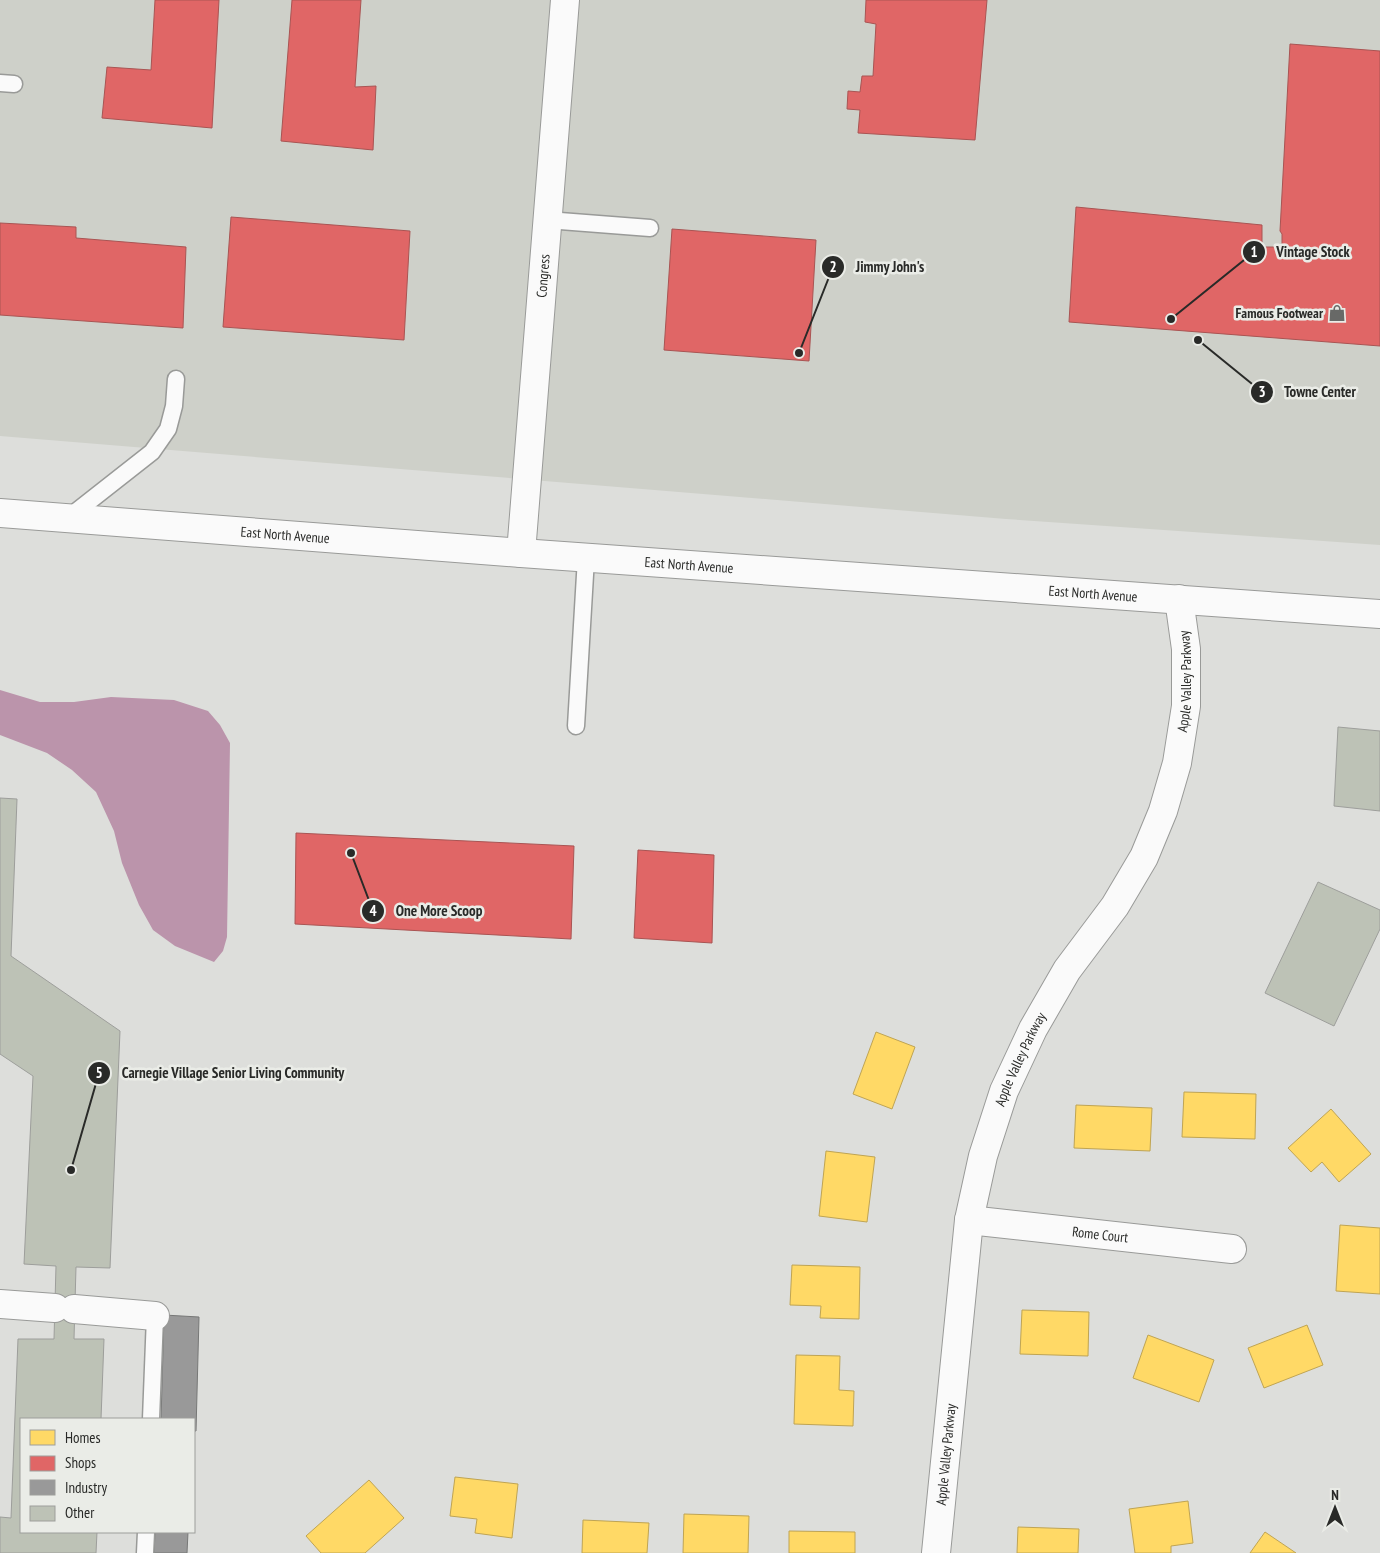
<svg xmlns="http://www.w3.org/2000/svg" width="1380" height="1553" font-family="'PT Sans Narrow',sans-serif">
<rect width="100%" height="100%" fill="#dddedb"/>
<path fill="#ced0c9" d="M0 0H1380V545L1006 519 0 436Z"/>
<path fill="#bb94ab" d="M0 690 40 702H74L111 697 174 700 208 711 220 725 230 743 227 937 223 951 214 962 175 946 153 930 139 905 122 863 114 831 96 792 72 770 47 753 0 735Z"/>
<g fill="#ffd966" stroke="#bfa453">
<path d="M876 1032 915 1047 892 1109 853 1094Z"/>
<path d="M1184 1092 1256 1094 1255 1139 1182 1137Z"/>
<path d="M1076 1105 1152 1108 1150 1151 1074 1148Z"/>
<path d="M1331 1109 1371 1154 1339 1182 1322 1162 1311 1172 1288 1148Z"/>
<path d="M826 1151 875 1157 867 1222 819 1216Z"/>
<path d="M1340 1225 1380 1228V1294L1336 1291Z"/>
<path d="M792 1265 860 1267 859 1319 820 1318 821 1306 790 1305Z"/>
<path d="M1022 1310 1089 1312 1088 1356 1020 1354Z"/>
<path d="M1307 1325 1323 1365 1264 1388 1248 1348Z"/>
<path d="M1148 1335 1214 1360 1199 1402 1133 1378Z"/>
<path d="M796 1355 840 1356 839 1390 854 1391 853 1426 794 1424Z"/>
<path d="M455 1477 518 1484 512 1538 475 1533 477 1519 450 1516Z"/>
<path d="M369 1480 404 1518 365 1553H321L306 1536Z"/>
<path d="M1188 1501 1193 1543 1171 1546V1553H1135L1129 1509Z"/>
<path d="M684 1514 749 1516 748 1553H683Z"/>
<path d="M583 1520 649 1523 647 1553H582Z"/>
<path d="M1018 1527 1079 1529 1078 1553H1017Z"/>
<path d="M789 1531 855 1532V1553H789Z"/>
<path d="M1265 1532 1296 1553H1250Z"/>
</g>
<g fill="#e06666" stroke="#a95453">
<path d="M155 0H219L212 128 102 118 107 67 151 70Z"/>
<path d="M292 0H361L355 87 376 86 373 150 281 141Z"/>
<path d="M866 0H987L975 140 858 133 860 110 847 109 848 91 860 92 862 76H873L876 24 865 22Z"/>
<path d="M1290 44 1380 51V346L1069 322 1076 207 1262 225V247H1282V234L1280 231Z"/>
<path d="M231 217 410 231 404 340 223 327Z"/>
<path d="M0 223 76 227V238L186 247 183 328 0 315Z"/>
<path d="M672 229 816 240 809 361 664 350Z"/>
<path d="M296 833 574 846 571 939 295 924Z"/>
<path d="M638 850 714 855 712 943 634 938Z"/>
</g>
<g fill="#999" stroke="#777877">
<path d="M164 1315 199 1317 196 1431H194V1419H161Z"/>
<path d="M155 1532H188L187 1553H154Z"/>
</g>
<g fill="#bdc2b6" stroke="#9d9e9b">
<path d="M1338 727 1380 731V811L1334 806Z"/>
<path d="M0 798 17 799 11 956 120 1031 110 1268 76 1267 74 1339H104L101 1419H21V1532H97L96 1553H0V1517L11 1518 18 1339H54L56 1266 24 1264 33 1076 0 1054Z"/>
<path d="M1318 882 1380 910V929L1334 1026 1265 993Z"/>
</g>
<g fill="none" stroke-linecap="round" stroke-linejoin="round">
<g stroke="#999a98" stroke-width="19">
<g id="service">
<path d="M0 83 14 84"/>
<path d="M547 220 650 228"/>
<path d="M68 518 152 452 168 429 174 406 176 379"/>
<path d="M576 726 586 558"/>
<path d="M151 1419 155 1316"/>
<path d="M145 1553 146 1532"/>
</g>
</g>
<g stroke="#999a98" stroke-width="30">
<g id="minor">
<path id="s1" d="M521 553 565 0"/>
<path id="s2" d="M969 1220 1232 1249"/>
<path d="M0 1304 55 1308"/>
<path d="M74 1309 155 1316"/>
<path id="s3" d="M936 1553 969 1220 983 1156 1004 1091 1033 1029 1067 970 1115 906 1144 857 1163 811 1177 763 1186 706V649L1179 599"/>
</g>
</g>
<g stroke="#999a98" stroke-width="30">
<g id="secondary">
<path id="s4" d="M0 513 521 553 1380 614"/>
</g>
</g>
<use href="#service" stroke="#fafafa" stroke-width="16"/>
<use href="#minor" stroke="#fafafa" stroke-width="28"/>
<use href="#secondary" stroke="#fafafa" stroke-width="28"/>
</g>
<defs>
<g id="shop-bare" transform="scale(1.35)"><path d="M-5-2.5h2.3a2.7 3.5 0 0 1 5.4 0H5L5.5 6h-11ZM-1.5-2.5h3a1.5 2.3 0 0 0-3 0Z" fill="#686967" stroke="#eaece7" stroke-width="2.5" paint-order="stroke"/></g>
</defs>
<g fill-rule="evenodd">
<use href="#shop-bare" x="1337" y="313"/>
</g>
<g text-anchor="middle" dominant-baseline="central" stroke-width="5" stroke-linejoin="round" paint-order="stroke">
<g font-size="14" fill="#292a28" stroke="#eaece7">
<text stroke="none"><textPath href="#s1" startOffset="278">Congress</textPath></text>
<text stroke="none"><textPath href="#s4" startOffset="286">East North Avenue</textPath></text>
<text stroke="none"><textPath href="#s4" startOffset="691">East North Avenue</textPath></text>
<text stroke="none"><textPath href="#s4" startOffset="1096">East North Avenue</textPath></text>
<text stroke="none"><textPath href="#s3" startOffset="924">Apple Valley Parkway</textPath></text>
<text stroke="none"><textPath href="#s3" startOffset="504">Apple Valley Parkway</textPath></text>
<text stroke="none"><textPath href="#s2" startOffset="132">Rome Court</textPath></text>
<text stroke="none"><textPath href="#s3" startOffset="99">Apple Valley Parkway</textPath></text>
</g>
<g font-size="14" font-weight="bold" fill="#292a28" stroke="#eaece7" text-anchor="end">
<text x="1323" y="313">Famous Footwear</text>
</g>
</g>
<path fill="none" stroke="#292a28" stroke-width="2" d="M1171 319L1254 252M799 353L833 267M1198 340L1262 392M351 853L373 911M71 1170L99 1073"/>
<g fill="#292a28" stroke="#eaece7" stroke-width="2">
<circle cx="1171" cy="319" r="5"/>
<circle cx="799" cy="353" r="5"/>
<circle cx="1198" cy="340" r="5"/>
<circle cx="351" cy="853" r="5"/>
<circle cx="71" cy="1170" r="5"/>
<circle cx="1254" cy="252" r="12"/>
<circle cx="833" cy="267" r="12"/>
<circle cx="1262" cy="392" r="12"/>
<circle cx="373" cy="911" r="12"/>
<circle cx="99" cy="1073" r="12"/>
</g>
<g font-size="15" text-anchor="middle" font-weight="bold" fill="#fff">
<text x="1254" y="257">1</text>
<text x="833" y="272">2</text>
<text x="1262" y="397">3</text>
<text x="373" y="916">4</text>
<text x="99" y="1078">5</text>
</g>
<g font-size="15" text-anchor="middle" font-weight="bold" fill="#292a28" stroke="#eaece7" stroke-width="5" stroke-linejoin="round" paint-order="stroke">
<text x="1313" y="257">Vintage Stock</text>
<text x="890" y="272">Jimmy John's</text>
<text x="1320" y="397">Towne Center</text>
<text x="439" y="916">One More Scoop</text>
<text x="233" y="1078">Carnegie Village Senior Living Community</text>
</g>
<rect x="20" y="1418" width="175" height="115" fill="#eaece7" stroke="#9d9e9b"/>
<rect x="30" y="1430" width="25" height="15" fill="#ffd966" stroke="#9d9e9b"/>
<text x="65" y="1443" font-size="15" fill="#292a28">Homes</text>
<rect x="30" y="1456" width="25" height="15" fill="#e06666" stroke="#9d9e9b"/>
<text x="65" y="1468" font-size="15" fill="#292a28">Shops</text>
<rect x="30" y="1480" width="25" height="15" fill="#999999" stroke="#9d9e9b"/>
<text x="65" y="1493" font-size="15" fill="#292a28">Industry</text>
<rect x="30" y="1506" width="25" height="15" fill="#bdc2b6" stroke="#9d9e9b"/>
<text x="65" y="1518" font-size="15" fill="#292a28">Other</text>
<g transform="translate(1335 1508)" stroke="#eaece7" stroke-width="4" paint-order="stroke">
<path d="M0-4L9 19L0 12L-9 19Z" fill="#292a28"/>
<text y="-8" font-size="14" font-weight="bold" text-anchor="middle" fill="#292a28">N</text>
</g>
</svg>
